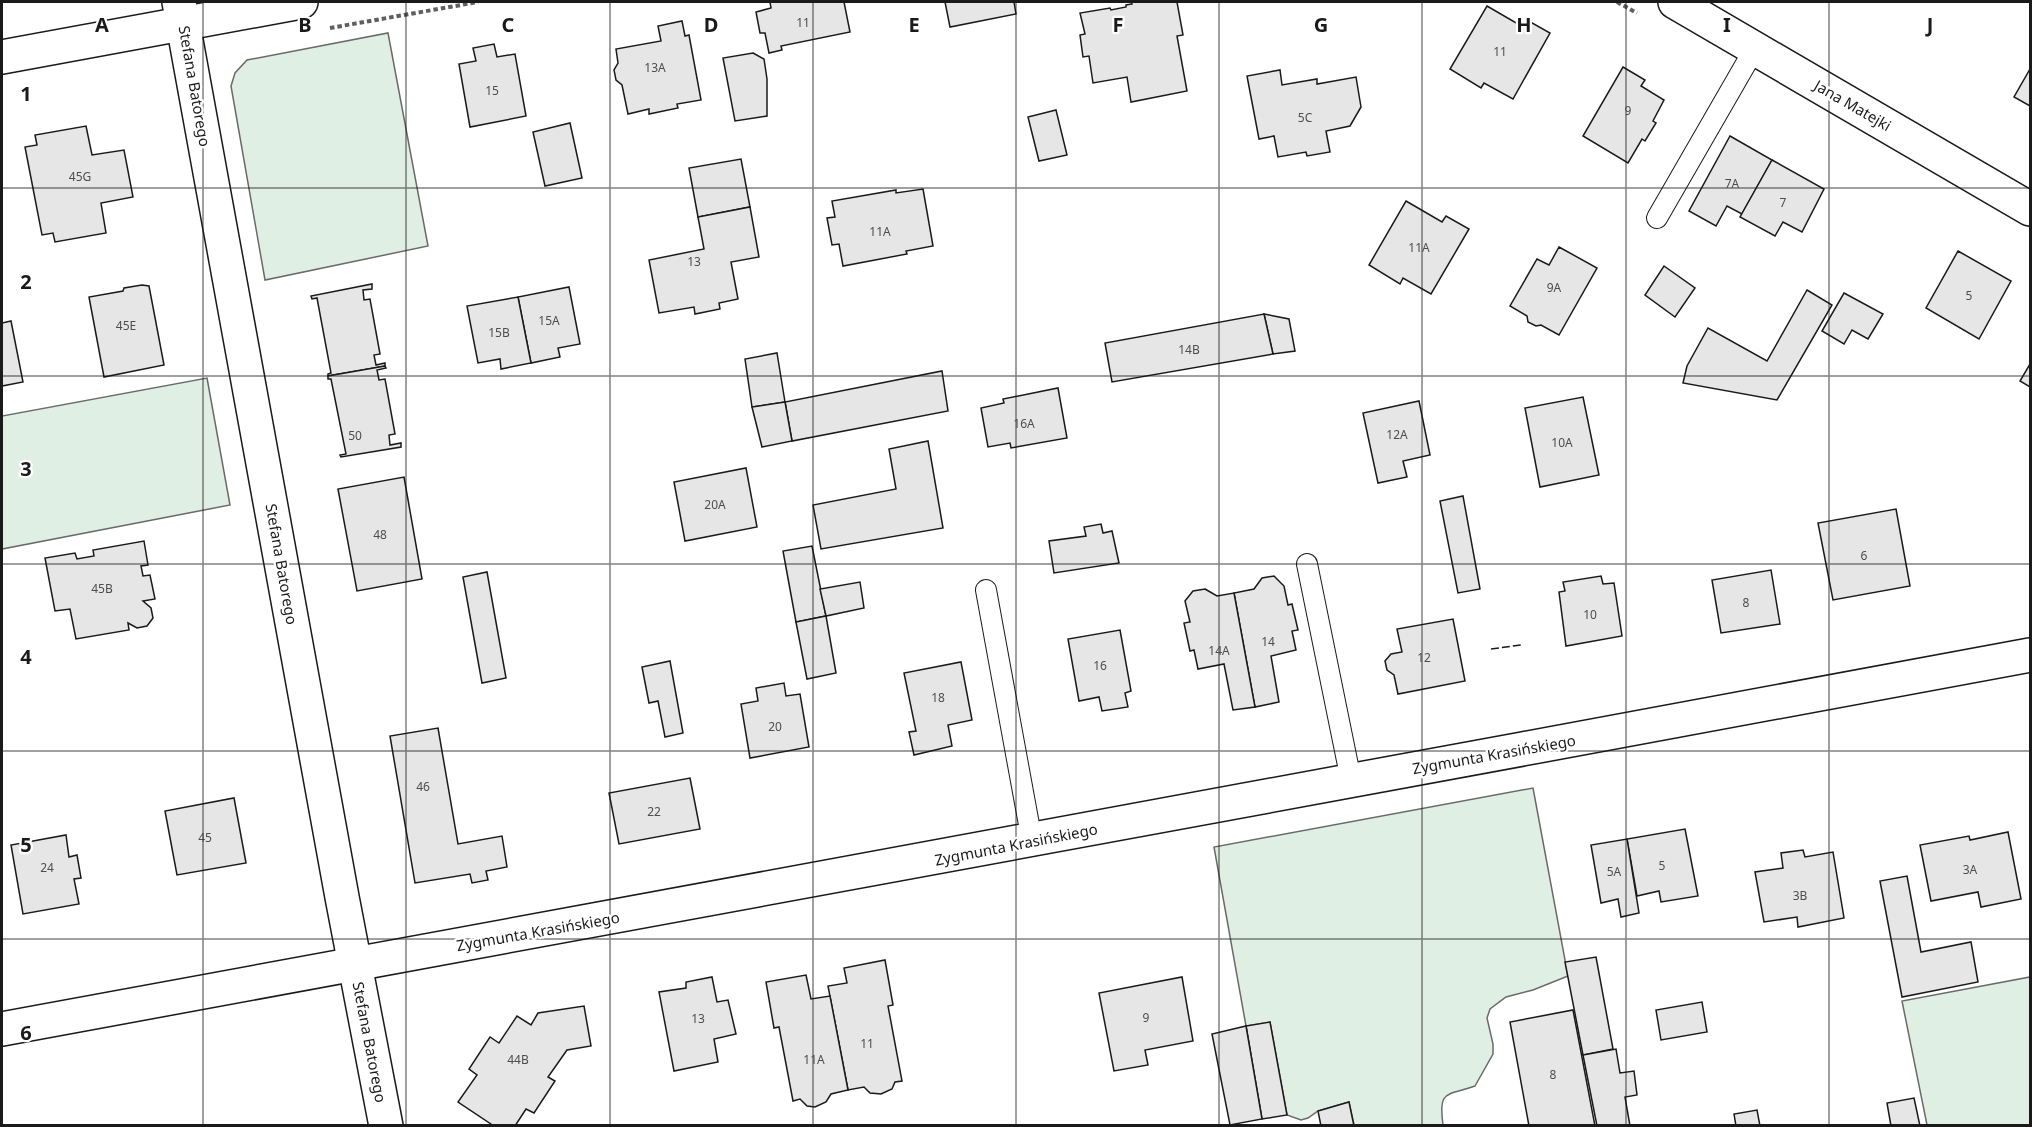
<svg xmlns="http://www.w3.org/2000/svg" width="2032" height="1127" font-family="'Noto Sans',sans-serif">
<rect width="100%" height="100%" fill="#fff"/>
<g fill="#e0efe3" stroke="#6a6a6a" stroke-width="1.5">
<path d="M388 33 428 246 265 280 231 86 235 73 247 60Z"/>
<path d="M207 378 230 505 2 549V416Z"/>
<path d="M1533 788 1568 976 1533 990 1506 997 1490 1009 1487 1018 1493 1044V1054L1475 1086C1447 1096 1438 1089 1443 1125H1354L1349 1102 1318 1111 1308 1118 1301 1120 1287 1115 1270 1022 1246 1026 1214 847Z"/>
<path d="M2030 977V1125H1927L1902 1001Z"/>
</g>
<g fill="#e6e6e6" stroke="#1a1a1a" stroke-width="1.5">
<path d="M770 2H844L850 32 781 46 782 50 769 53 765 33H760L756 12 771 8Z"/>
<path d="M945 2H1014L1016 14 950 27Z"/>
<path d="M1131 2H1177L1183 35 1177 36 1187 91 1131 102 1127 77 1093 83 1089 56 1083 57 1080 35 1085 34 1080 13 1110 8 1111 10 1126 7V5L1132 4Z"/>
<path d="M1487 6 1523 27 1527 20 1550 33 1513 99 1484 83 1481 88 1450 69Z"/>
<path d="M682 21 685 36 689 35 701 100 677 104 678 108 649 114V109L628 114 622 85 616 80 614 70 618 63 616 49 661 41 658 26Z"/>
<path d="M494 44 497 57 515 54 526 116 470 127 459 64 476 61 473 48Z"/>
<path d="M753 53 764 59 767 79V116L735 121 723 58Z"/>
<path d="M1623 67 1645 80 1641 86 1664 100 1653 121 1656 123 1645 141 1642 139 1628 163 1583 136Z"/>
<path d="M2030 69V106L2014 97Z"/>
<path d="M1280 70 1282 85 1317 79V84L1356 77 1361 107 1350 126 1326 131 1330 152 1307 156 1306 152 1278 157 1274 136 1259 139 1247 76Z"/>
<path d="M1056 110 1067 155 1039 161 1028 117Z"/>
<path d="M570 123 582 178 545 186 533 132Z"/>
<path d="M86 126 92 155 124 150 133 197 101 203 106 233 55 242 53 233 42 235 25 147 37 145 35 135Z"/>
<path d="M1730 136 1772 160 1742 214 1727 206 1716 226 1689 211Z"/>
<path d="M741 159 750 207 698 217 689 168Z"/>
<path d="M1772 160 1824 189 1802 232 1783 222 1775 236 1740 217Z"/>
<path d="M923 189 933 246 906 251 907 254 843 266 839 244 832 245 827 218 835 217 832 201 896 190V193Z"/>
<path d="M1406 201 1442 222 1446 216 1469 229 1431 294 1403 278 1400 284 1369 265Z"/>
<path d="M750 207 759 257 731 262 738 299 719 303 720 309 695 314 694 307 659 313 649 260 704 249 698 217Z"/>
<path d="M1559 247 1597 268 1559 335 1541 325 1536 326 1528 322 1527 316 1510 306 1537 259 1549 265Z"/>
<path d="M1958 251 2011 281 1979 339 1926 308Z"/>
<path d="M1664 266 1695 288 1675 317 1645 295Z"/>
<path d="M372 284V289L363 290 364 300 370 299 380 354 374 355 376 365 385 363V366L328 376V374L331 373 317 298 312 299 311 296Z"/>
<path d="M142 285 149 286 164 365 104 377 89 297 123 291 124 288Z"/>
<path d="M569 287 580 344 558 348 560 357 531 363 518 297Z"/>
<path d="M1807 290 1832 305 1777 400 1683 383 1687 366 1708 328 1767 361Z"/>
<path d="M1844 293 1883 314 1868 339 1852 330 1844 344 1822 331Z"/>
<path d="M518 297 531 363 501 369 500 359 478 363 467 306Z"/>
<path d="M1264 314 1289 319 1295 351 1273 354Z"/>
<path d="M1264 314 1273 354 1112 382 1105 343Z"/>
<path d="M11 321 23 382 2 386V323Z"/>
<path d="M777 353 785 402 752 407 745 359Z"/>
<path d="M2030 364V387L2020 381Z"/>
<path d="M385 366 386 368 377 370 379 380 385 379 395 434 389 435 390 445 401 443V447L341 457 340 455 346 454 331 379H328V376Z"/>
<path d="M942 371 948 411 792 441 785 402Z"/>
<path d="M1058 388 1067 438 1011 448 1010 443 988 447 981 408 1004 403 1003 399Z"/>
<path d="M1583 397 1599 475 1540 487 1525 408Z"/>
<path d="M1419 401 1430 455 1403 461 1407 477 1378 483 1363 413Z"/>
<path d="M785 402 792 441 762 447 752 407Z"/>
<path d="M928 441 943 528 821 549 813 505 896 489 889 449Z"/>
<path d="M746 468 757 527 685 541 674 482Z"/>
<path d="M404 477 422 579 357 591 338 489Z"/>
<path d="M1463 496 1480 589 1458 593 1440 501Z"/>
<path d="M1896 509 1910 586 1833 600 1818 523Z"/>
<path d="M1101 524 1103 533 1112 531 1119 563 1054 573 1049 541 1086 536 1084 527Z"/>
<path d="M144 541 148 565 141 566 143 576 150 575 155 599 143 601 151 608 153 618 147 626 137 628 128 623 129 630 76 639 70 609 55 611 45 558 75 553 77 559 94 556 93 550Z"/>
<path d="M812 546 826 616 796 622 783 551Z"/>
<path d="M1771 570 1780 624 1721 633 1712 580Z"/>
<path d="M487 572 506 678 482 683 463 577Z"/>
<path d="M1274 576 1284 586 1288 605 1292 604 1298 630 1292 631 1296 650 1271 656 1279 702 1255 707 1234 593 1254 589 1262 578Z"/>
<path d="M1601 576 1603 584 1614 583 1622 636 1566 646 1559 592 1565 591 1563 582Z"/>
<path d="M860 582 864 608 826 616 820 589Z"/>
<path d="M1205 589 1217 596 1234 593 1255 707 1233 710 1224 664 1198 669 1194 650 1190 651 1184 623 1190 622 1185 601 1193 591Z"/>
<path d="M826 616 836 673 807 679 796 622Z"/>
<path d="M1453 619 1465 681 1398 694 1394 675 1387 670 1385 661 1391 654 1402 652 1397 629Z"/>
<path d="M1120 630 1131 691 1125 693 1128 707 1102 711 1099 697 1079 701 1068 639Z"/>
<path d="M670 661 683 733 665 737 658 701 649 703 642 667Z"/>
<path d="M961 662 972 720 948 725 952 746 914 755 909 732 916 731 904 673Z"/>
<path d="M784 683 786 696 800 694 809 747 750 758 741 704 758 701 756 688Z"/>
<path d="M438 728 458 844 502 836 507 867 486 871 488 880 472 883 470 874 415 883 390 736Z"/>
<path d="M690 778 700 829 619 844 609 793Z"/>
<path d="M234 798 246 863 177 875 165 811Z"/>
<path d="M1685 829 1698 896 1661 902 1659 891 1637 896 1627 839Z"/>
<path d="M2008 832 2021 899 1981 907 1978 892 1931 901 1920 845 1969 836 1970 840Z"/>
<path d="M66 835 69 857 77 855 81 878 74 879 79 904 23 914 11 845Z"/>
<path d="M1627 839 1639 913 1621 917 1618 899 1601 903 1591 845Z"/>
<path d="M1803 850 1805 857 1833 852 1844 918 1798 927 1797 917 1764 922 1755 872 1783 868 1781 853Z"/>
<path d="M1907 876 1921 952 1971 942 1978 982 1902 997 1880 881Z"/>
<path d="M1596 957 1613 1049 1583 1055 1565 962Z"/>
<path d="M885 960 893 1005 888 1006 902 1081 895 1082 892 1089 881 1094 870 1093 864 1087 848 1090 828 986 847 983 844 968Z"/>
<path d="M806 975 811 999 830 996 848 1090 831 1094 826 1102 815 1107 807 1106 800 1099 793 1101 779 1027 774 1028 766 982Z"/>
<path d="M712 977 717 1002 728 1000 736 1034 714 1039 718 1062 674 1071 659 992 686 988V982Z"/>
<path d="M1182 977 1193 1041 1145 1050 1148 1065 1114 1071 1099 993Z"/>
<path d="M1702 1002 1707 1032 1661 1040 1656 1010Z"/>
<path d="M584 1006 591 1046 567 1050 548 1077 555 1081 534 1113 526 1109 515 1126H494L458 1102 477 1075 469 1069 490 1037 499 1043 517 1016 531 1025 538 1013Z"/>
<path d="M1573 1010 1595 1126H1529L1510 1022Z"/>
<path d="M1270 1022 1287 1115 1262 1119 1246 1026Z"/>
<path d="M1246 1026 1262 1119 1230 1125 1212 1034Z"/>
<path d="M1616 1049 1620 1073 1634 1071 1637 1095 1625 1097 1630 1126H1597L1583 1055Z"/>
<path d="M1914 1098 1920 1126H1891L1887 1103Z"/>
<path d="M1349 1102 1354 1126H1321L1318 1111Z"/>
<path d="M1757 1110 1760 1126H1736L1734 1114Z"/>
</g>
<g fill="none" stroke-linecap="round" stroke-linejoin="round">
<g stroke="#1a1a1a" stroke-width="22">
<g id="service">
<path d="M1657 218 1755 48"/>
<path d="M1307 564 1351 780"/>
<path d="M986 590 1032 841"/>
</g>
</g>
<g stroke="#1a1a1a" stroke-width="36">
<g id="minor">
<path d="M179 2 342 897 386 1126"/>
<path d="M1675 2 2030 209"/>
<path d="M2 57 301 2"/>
<path d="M2 1029C678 906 1354 780 2030 655"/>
</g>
</g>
<g stroke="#5f5f5f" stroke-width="4" stroke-dasharray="4.5 3" stroke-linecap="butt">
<path d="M1617 2 1637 13"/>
<path d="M330 28 478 2"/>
</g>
<use href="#service" stroke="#fff" stroke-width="20"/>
<use href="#minor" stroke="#fff" stroke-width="33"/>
<path stroke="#1a1a1a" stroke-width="1.5" stroke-dasharray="8 3" stroke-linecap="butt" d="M1491 649 1521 645"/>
</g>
<path fill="none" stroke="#1a1a1a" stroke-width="1.5" stroke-opacity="0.55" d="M203 2V1126M406 2V1126M610 2V1126M813 2V1126M1016 2V1126M1219 2V1126M1422 2V1126M1626 2V1126M1829 2V1126M2 188H2030M2 376H2030M2 564H2030M2 751H2030M2 939H2030"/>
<g text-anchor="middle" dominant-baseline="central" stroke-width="4.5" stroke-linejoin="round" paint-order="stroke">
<g font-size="12" fill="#4d4d4d">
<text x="803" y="22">11</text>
<text x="1500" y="51">11</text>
<text x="655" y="67">13A</text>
<text x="492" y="90">15</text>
<text x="1628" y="110">9</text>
<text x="1305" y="117">5C</text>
<text x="80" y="176">45G</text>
<text x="1732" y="183">7A</text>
<text x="1783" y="202">7</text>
<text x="880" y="231">11A</text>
<text x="1419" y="247">11A</text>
<text x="694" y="261">13</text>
<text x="1554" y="287">9A</text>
<text x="1969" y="295">5</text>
<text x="549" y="320">15A</text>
<text x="126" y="325">45E</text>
<text x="499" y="332">15B</text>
<text x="1189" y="349">14B</text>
<text x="1024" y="423">16A</text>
<text x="1397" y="434">12A</text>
<text x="355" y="435">50</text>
<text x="1562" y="442">10A</text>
<text x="715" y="504">20A</text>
<text x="380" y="534">48</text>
<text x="1864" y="555">6</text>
<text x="102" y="588">45B</text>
<text x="1746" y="602">8</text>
<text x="1590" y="614">10</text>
<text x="1268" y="641">14</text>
<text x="1219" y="650">14A</text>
<text x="1424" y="657">12</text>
<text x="1100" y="665">16</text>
<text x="938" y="697">18</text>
<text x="775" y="726">20</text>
<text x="423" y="786">46</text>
<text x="654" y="811">22</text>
<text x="205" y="837">45</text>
<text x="1662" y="865">5</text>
<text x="47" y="867">24</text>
<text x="1970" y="869">3A</text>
<text x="1614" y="871">5A</text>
<text x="1800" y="895">3B</text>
<text x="1146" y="1017">9</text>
<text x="698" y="1018">13</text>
<text x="867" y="1043">11</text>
<text x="518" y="1059">44B</text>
<text x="814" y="1059">11A</text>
<text x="1553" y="1074">8</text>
</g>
<g font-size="15" fill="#1a1a1a" stroke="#fff">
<text transform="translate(195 86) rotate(80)">Stefana Batorego</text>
<text transform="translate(1853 105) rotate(30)">Jana Matejki</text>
<text transform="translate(282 564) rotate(80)">Stefana Batorego</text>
<text transform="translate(1494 754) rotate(-10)">Zygmunta Krasińskiego</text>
<text transform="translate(1016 844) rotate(-11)">Zygmunta Krasińskiego</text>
<text transform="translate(538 931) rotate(-10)">Zygmunta Krasińskiego</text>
<text transform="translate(370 1042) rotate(79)">Stefana Batorego</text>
</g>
</g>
<g font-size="20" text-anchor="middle" font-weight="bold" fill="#1a1a1a" stroke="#fff" stroke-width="4.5" stroke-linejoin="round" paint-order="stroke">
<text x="102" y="32">A</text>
<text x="305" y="32">B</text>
<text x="508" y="32">C</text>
<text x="711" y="32">D</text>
<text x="914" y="32">E</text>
<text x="1118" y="32">F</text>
<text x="1321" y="32">G</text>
<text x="1524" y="32">H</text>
<text x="1727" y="32">I</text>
<text x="1930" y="32">J</text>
<text x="26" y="101">1</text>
<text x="26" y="289">2</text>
<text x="26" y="476">3</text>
<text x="26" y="664">4</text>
<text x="26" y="852">5</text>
<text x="26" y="1040">6</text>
</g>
<rect width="2032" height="1127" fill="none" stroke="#1a1a1a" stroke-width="6"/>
</svg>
